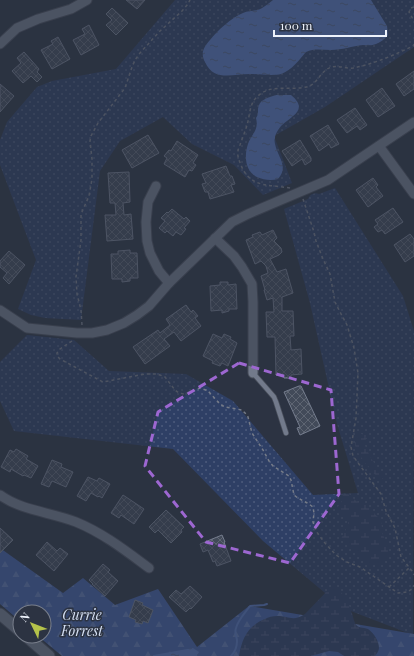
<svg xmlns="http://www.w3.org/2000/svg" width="414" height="656" font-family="'Playfair Display',serif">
<defs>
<pattern id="grass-dots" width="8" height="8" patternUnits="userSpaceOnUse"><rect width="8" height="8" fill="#2e3f65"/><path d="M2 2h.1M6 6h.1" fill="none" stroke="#4d5b7c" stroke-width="1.8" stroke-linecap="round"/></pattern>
<pattern id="forest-firs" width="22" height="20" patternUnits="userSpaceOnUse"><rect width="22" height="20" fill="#415ea2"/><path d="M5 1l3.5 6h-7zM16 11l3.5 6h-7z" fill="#5d76b0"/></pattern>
<pattern id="wetland-marsh" width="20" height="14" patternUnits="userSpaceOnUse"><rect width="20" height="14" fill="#2e3f65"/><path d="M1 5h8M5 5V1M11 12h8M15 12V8" fill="none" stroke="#4d5b7c"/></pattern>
<pattern id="water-ripples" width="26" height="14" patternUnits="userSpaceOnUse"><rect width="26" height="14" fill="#5776bc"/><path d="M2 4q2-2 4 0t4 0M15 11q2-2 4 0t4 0" fill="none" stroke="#506289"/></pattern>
<pattern id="building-cross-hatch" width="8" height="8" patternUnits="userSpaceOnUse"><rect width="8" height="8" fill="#424a59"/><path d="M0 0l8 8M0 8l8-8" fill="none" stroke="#5e6572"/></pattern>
</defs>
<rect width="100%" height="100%" fill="#2c3342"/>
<g fill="url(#grass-dots)">
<path d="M175 0H414V47L325 107 274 136 292 183 263 195 234 165 192 144 163 117 120 141 100 171 81 320 45 318 31 315 18 309 36 260 0 165V140L7 122 37 87 52 81 116 69Z"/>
<path d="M335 188 403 296 414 331 413 635 343 608 263 541 173 449 14 431 0 401V362L27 335 74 340 109 371 186 374 233 401 313 495 358 493 337 424 310 303 284 209 308 199C310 194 314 192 319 194Z"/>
</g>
<path fill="url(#forest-firs)" d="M0 548 63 593 83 578 115 605 158 589 197 647 249 606 414 634V656H62L38 636H44V612H20V621L0 604Z"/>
<g fill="url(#wetland-marsh)">
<path d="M361 434 366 435 367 437 364 443C367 452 377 469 383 475V478L381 480C374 475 355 452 355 444 355 440 357 436 361 434Z"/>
<path d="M343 493 351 495 352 498 358 502H363C368 505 370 510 374 513 376 516 379 517 380 520 383 525 381 530 383 535 385 540 387 544 388 550 388 559 379 568 369 563 365 561 362 556 358 552 353 548 346 544 341 539L348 525V518L338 513 337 508 342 501Z"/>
<path d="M330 588H336C344 594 348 602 351 611 353 615 353 619 355 623 358 629 363 627 368 629 374 633 379 641 379 648 379 651 377 653 375 656H344L338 652 329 651 311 656H239C242 639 247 626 265 619 268 617 273 616 277 616 289 616 293 622 305 614Z"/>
</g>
<g fill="url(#water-ripples)">
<path d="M273 0H371L387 26 388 35C385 39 381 42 376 44 371 46 367 45 363 45 352 46 342 50 331 50 323 50 314 48 306 52 299 60 292 70 281 74 273 76 259 74 250 74 232 74 214 82 205 62 200 53 204 47 210 40 217 31 232 17 243 13 248 11 253 11 258 10 263 8 268 4 273 0Z"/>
<path d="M276 95H291C308 109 294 115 282 125 279 128 275 134 275 138 274 140 275 143 275 144 278 158 289 166 278 179 271 181 264 180 257 177 245 171 244 156 248 144 252 134 259 130 256 118 258 115 258 113 258 109 259 99 268 98 276 95Z"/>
<path d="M193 648 199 652 197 656H148Z"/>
</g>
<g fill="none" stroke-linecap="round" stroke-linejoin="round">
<path stroke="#5776bc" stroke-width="2" d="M231 656C235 652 237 647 237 641 237 636 234 634 236 628 238 620 245 613 250 606L264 605 267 604"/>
</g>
<g fill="url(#building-cross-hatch)" stroke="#747c8d">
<path d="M126 0H145L137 9Z"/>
<path d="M112 8 128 23 116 35 106 25 112 20 106 14Z"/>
<path d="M89 25 99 45 81 55 73 40 85 34 82 29Z"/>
<path d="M58 37 70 59 52 69 41 50 53 44 51 41Z"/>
<path d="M24 52 39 69 37 72 42 77 37 82 31 76 23 83 12 71 21 63 17 58Z"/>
<path d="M414 71V89L404 96 396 84Z"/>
<path d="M0 84 14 96 0 112Z"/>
<path d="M382 88 395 106 378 117 366 100Z"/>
<path d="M355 108 367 125 360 130 357 126 347 133 337 120Z"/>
<path d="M328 125 339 144 331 148 329 144 319 151 310 136Z"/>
<path d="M148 135 159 153 132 168 122 150Z"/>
<path d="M300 140 311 158V161L305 165 302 159 292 166 282 151Z"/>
<path d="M177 141 198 155 193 163 196 165 192 171 189 170 185 177 164 164 167 158 164 156 169 150 171 151Z"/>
<path d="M226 166 230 176H232L235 184 231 185 234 192 210 199 208 192H205L202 184 206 183 202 174Z"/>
<path d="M129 172 130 202 123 203 124 215 131 214 133 239 107 241 105 215H116L115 203H110L108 173Z"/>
<path d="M373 178 378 185 376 187 383 196 368 207 356 190Z"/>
<path d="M393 208 403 222 385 234 382 230 378 232 374 227 378 224 375 220Z"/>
<path d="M172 209 184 219 186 217 190 221 184 228 186 229 181 235 176 232 173 236 167 231 165 233 159 228 165 221 161 218 167 212 168 213Z"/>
<path d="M273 230 277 238 274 241 281 248 282 252 279 255 270 259 277 272 286 269 293 293 282 297V311H293L294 336H290L291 350 301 349 302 374 291 375V378H284V375H276L275 337H267L266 312H274L273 298 267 300 264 290H265L261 276 268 273 266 266 261 261 255 264 246 240 253 237 252 235 260 232 262 235Z"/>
<path d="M410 234 414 239V256L405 262 394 245Z"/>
<path d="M130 250V253H137L138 278H130V281L122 282V279H112L111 254H118V251Z"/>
<path d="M9 251 25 265 9 284 3 278 7 273 0 267V261Z"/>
<path d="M220 282H228V285L236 284 237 309H229V311L222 313V310L211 311 210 286 220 285Z"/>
<path d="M186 305 191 312 193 310 198 316 195 318 201 326 181 341 174 332 164 339 170 346 145 364 133 347 158 330 160 333 170 325 166 319Z"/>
<path d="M213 334 222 338 224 334 231 337 230 339 237 343 228 366 222 363 220 366 212 363 213 361 203 356Z"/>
<path d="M299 386H301L320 426 300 435 297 428 300 427 284 392Z"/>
<path d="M16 449 28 456 26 459 38 466 31 478 24 475 23 476 11 469 10 472 1 467 10 450 14 452Z"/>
<path d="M52 460 62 464 61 467 73 472 66 487 52 481 49 487 41 484Z"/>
<path d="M88 477 97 481 99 478 110 484 102 498 99 496 98 497 91 493 86 501 77 496Z"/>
<path d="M123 495 144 509 134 524 121 515 119 518 111 513Z"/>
<path d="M166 510 184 527 181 530 182 532 171 543 158 530 155 533 149 527Z"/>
<path d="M0 528 13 540 0 553Z"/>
<path d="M222 535 225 542H224L231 561 217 566 215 561 213 562 208 550 203 552 200 544Z"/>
<path d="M47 542 57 551 60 548 68 554 54 571 36 555Z"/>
<path d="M103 564 110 570 108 572 118 581 105 596 92 584H93L89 580Z"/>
<path d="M190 586 202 597 191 609 190 608 186 612 169 597 176 590 181 594Z"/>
<path d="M135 600 143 603 142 605 153 610 148 623 143 621 142 624 135 622 136 620 129 617Z"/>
</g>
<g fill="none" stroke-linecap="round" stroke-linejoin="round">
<g stroke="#494f5b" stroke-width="6">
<path id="service" d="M253 373 274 397 276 402 286 433"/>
</g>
<g stroke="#494f5b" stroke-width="11">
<g id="minor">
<path d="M0 44 17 28 38 19 71 9 87 0"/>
<path d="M379 146 414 194"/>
<path d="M156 186 148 202 146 222 147 241 150 253 159 271 169 283"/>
<path d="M215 238 234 256 242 267 252 284 253 302V373"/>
<path d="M0 310 27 328 77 333H92L107 330 124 323 137 315 149 306 169 283 232 222 248 214 328 180 414 122"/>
<path d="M0 495C22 511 51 512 76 522 103 533 126 551 149 568"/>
</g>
</g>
<g stroke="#494f5b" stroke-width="13">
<g id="tertiary">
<path d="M0 614 20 631"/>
<path d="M26 636 49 656"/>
</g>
</g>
<g stroke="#757b88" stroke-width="1.5" stroke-dasharray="3 3" stroke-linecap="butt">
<path d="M414 7 411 8 409 12 414 21"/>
<path d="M290 188C285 187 280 187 275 186 259 185 247 181 241 165 238 158 236 153 240 145 242 139 245 132 247 125 250 116 249 104 257 97 270 83 290 91 306 87 318 85 320 70 332 67 338 65 346 69 353 68 374 64 394 55 413 46L414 44"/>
<path d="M303 199 314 232 316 241 323 259 330 274 335 302 340 312 347 325 354 348 358 373 356 418 351 447 353 456 381 494 386 511 395 528 401 557 412 571 414 575"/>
<path d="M82 325 81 310 77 294 76 277 81 240V214L89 196 92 179V159L90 141 91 136 98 123 125 88 132 67 135 60 140 53 160 31 182 11 188 4 190 0"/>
<path d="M72 341 60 349 57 353V356L60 359 103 382 145 374H156L160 375 165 377 175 390 179 393 184 394 200 388 203 389 208 391 220 404 225 407 242 410 246 414 248 417 252 433 263 450 269 461 273 466 289 476 291 480 294 495C300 500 307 502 313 507L314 513 313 522 316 531 324 542 336 555 347 562 360 567 398 593 407 592 412 589 414 585"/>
<path d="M389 587 409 568"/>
</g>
<use href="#service" stroke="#727a8b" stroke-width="4.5"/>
<use href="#minor" stroke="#727a8b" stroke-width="9"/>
<use href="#tertiary" stroke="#727a8b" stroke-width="11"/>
</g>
<path d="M0 0H414V656H0ZM239 363 331 390 339 494 290 563 206 542 145 466 158 412Z" fill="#2c3342" fill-opacity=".55" fill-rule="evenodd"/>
<path fill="none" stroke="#9d67d1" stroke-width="3" stroke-dasharray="8 5" stroke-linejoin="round" d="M239 363 331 390 339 494 290 563 206 542 145 466 158 412Z"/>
<g text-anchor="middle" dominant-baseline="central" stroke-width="3" stroke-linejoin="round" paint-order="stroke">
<g font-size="14" font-style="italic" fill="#d5dff2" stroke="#2c3342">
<text x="82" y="614">Currie<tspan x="82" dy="16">Forrest</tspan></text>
</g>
</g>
<g transform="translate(32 624) rotate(313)"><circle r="19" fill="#2c3342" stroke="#797f8c"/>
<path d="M0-3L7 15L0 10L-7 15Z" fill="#b4c24a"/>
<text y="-6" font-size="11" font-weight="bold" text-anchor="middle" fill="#edf2fb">N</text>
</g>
<path d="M274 30v6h112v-6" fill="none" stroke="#edf2fb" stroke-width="2"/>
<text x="280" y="30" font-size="12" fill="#edf2fb" stroke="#2c3342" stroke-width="3" paint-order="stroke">100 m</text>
</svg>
